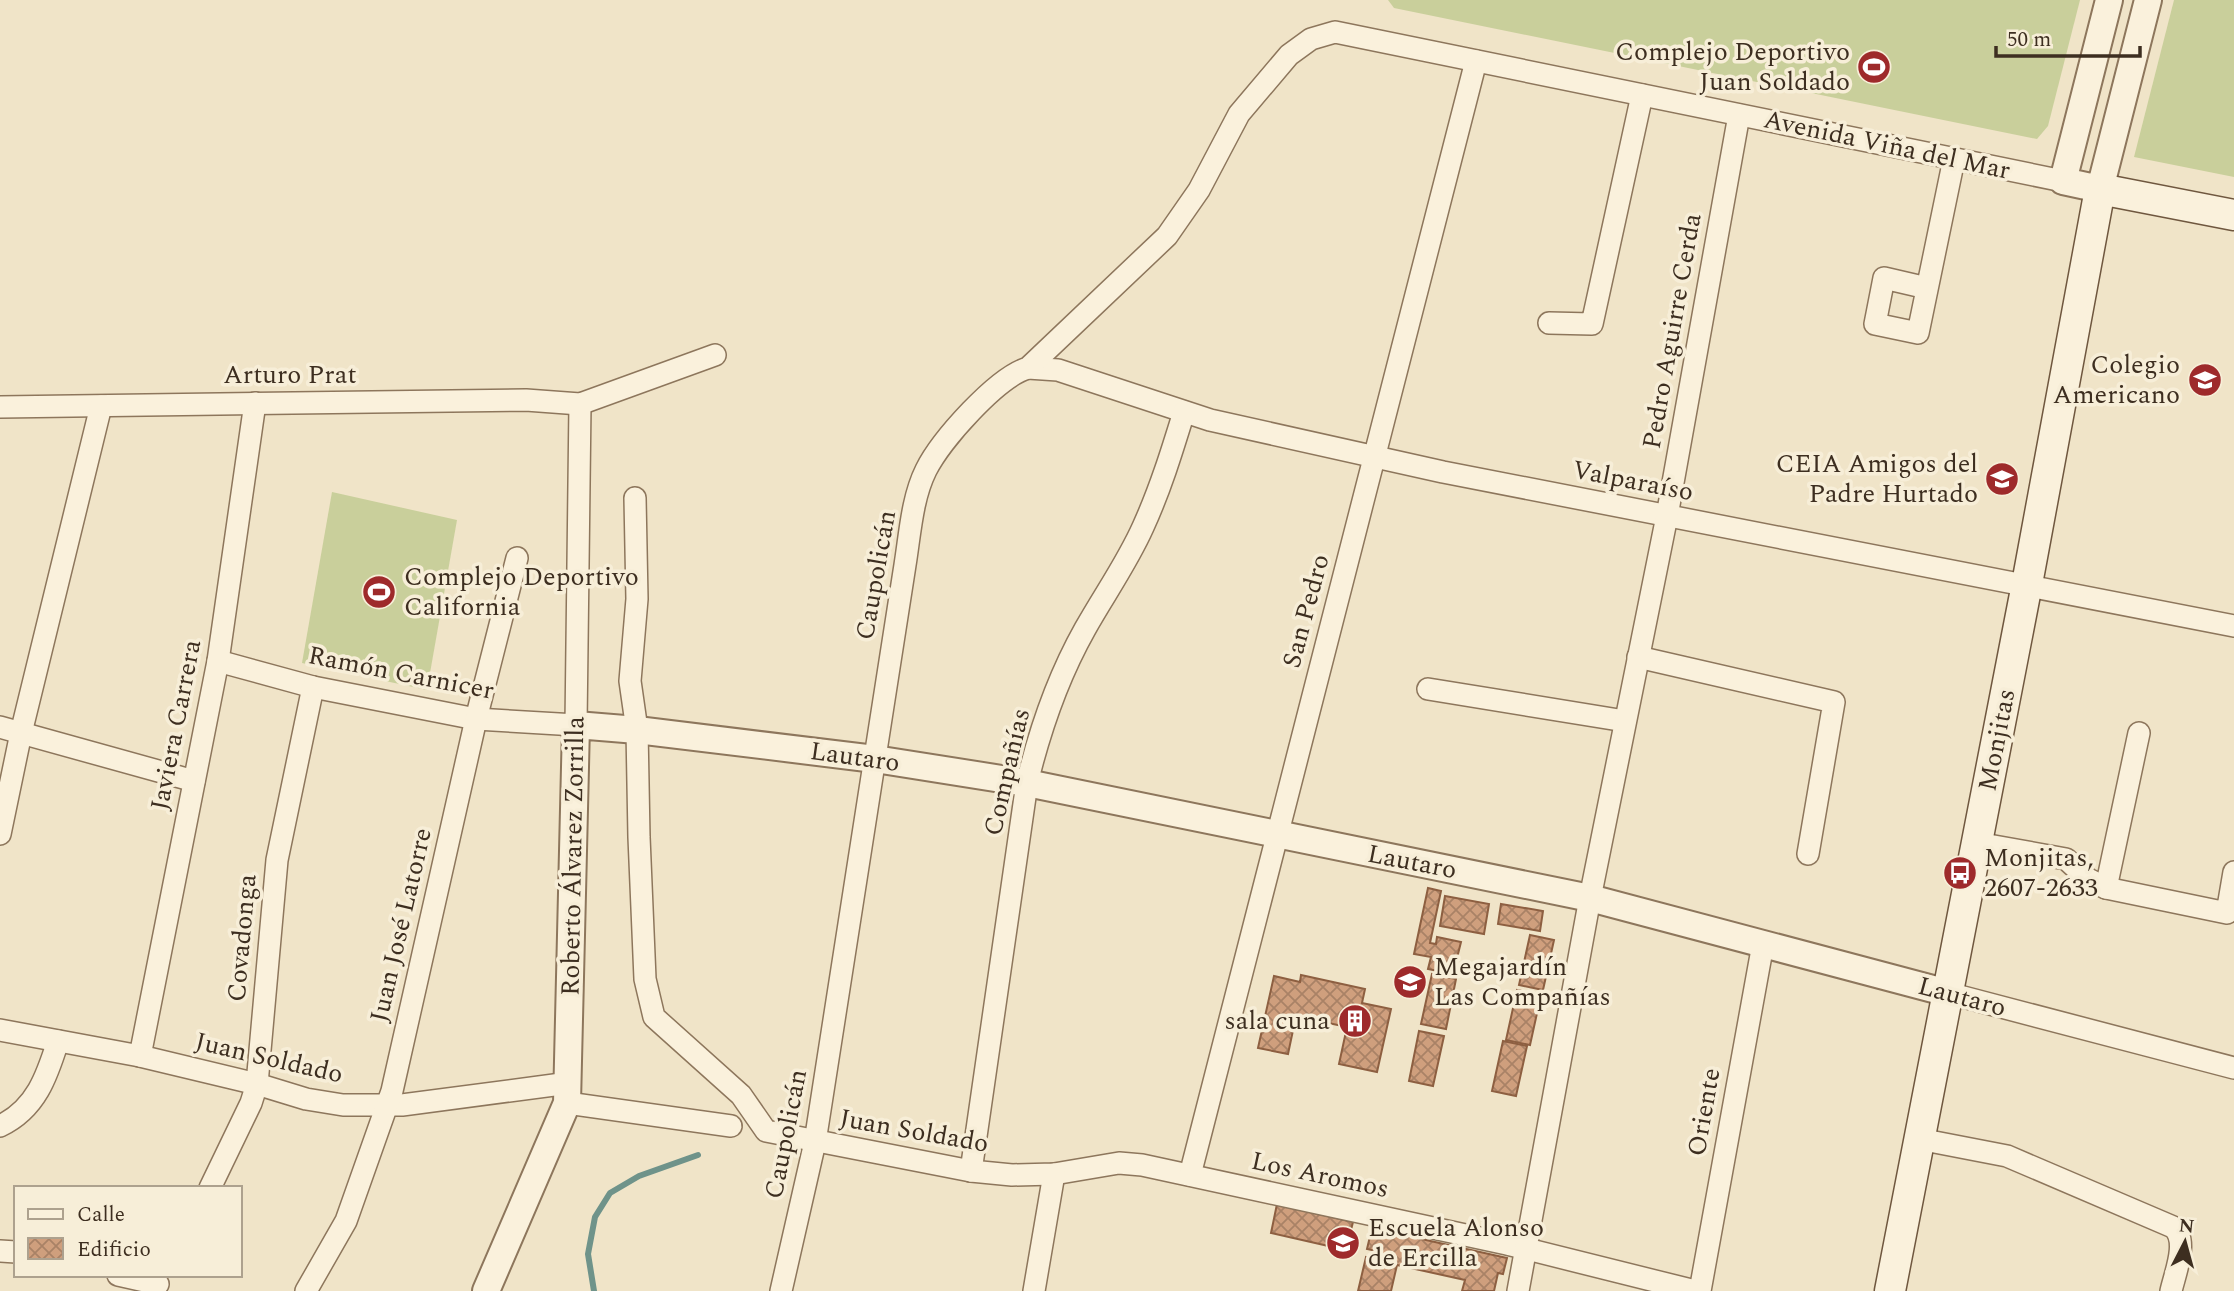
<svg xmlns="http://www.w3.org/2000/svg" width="2234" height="1291" font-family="Spectral,serif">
<defs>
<pattern id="building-cross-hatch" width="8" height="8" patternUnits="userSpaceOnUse" patternTransform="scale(1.75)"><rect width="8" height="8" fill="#cf9f7d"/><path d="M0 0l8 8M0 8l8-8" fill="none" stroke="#a98266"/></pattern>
</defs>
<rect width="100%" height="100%" fill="#f0e4c8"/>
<g fill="#c9cf9b">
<path d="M1388 0H2080L2048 126 2037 139 1394 8Z"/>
<path d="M2174 0H2234V177L2134 157Z"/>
<path d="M332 492 457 520 427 690 302 663Z"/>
</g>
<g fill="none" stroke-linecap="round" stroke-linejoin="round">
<path stroke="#6f938a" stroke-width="6" d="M594 1291 588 1254 595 1217 610 1193 639 1176 698 1155"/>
</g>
<g fill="url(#building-cross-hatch)" stroke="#8d5f41" stroke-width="2">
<path d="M1428 888 1441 891 1430 943 1436 944 1437 937 1461 942 1453 974 1428 969 1431 957 1414 954Z"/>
<path d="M1445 896 1489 904 1484 934 1440 926Z"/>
<path d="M1501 904 1543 911 1540 931 1498 924Z"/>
<path d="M1530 935 1554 940 1543 990 1519 985Z"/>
<path d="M1432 974 1456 979 1446 1029 1421 1024Z"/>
<path d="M1301 975 1365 989 1362 1003 1391 1009 1377 1072 1339 1064 1347 1027 1296 1016 1288 1054 1258 1048 1274 976 1300 982Z"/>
<path d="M1517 990 1541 995 1530 1045 1506 1040Z"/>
<path d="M1419 1031 1444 1036 1433 1086 1409 1081Z"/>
<path d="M1503 1041 1527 1046 1516 1096 1492 1091Z"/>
<path d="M1277 1204 1353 1222 1346 1250 1271 1233Z"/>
<path d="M1372 1228 1507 1258 1503 1274 1498 1273 1494 1291H1462L1465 1280 1397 1265 1391 1291H1358L1366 1257 1375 1260 1377 1251 1367 1249Z"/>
</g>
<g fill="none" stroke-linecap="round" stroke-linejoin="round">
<g stroke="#8d765c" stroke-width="24">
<g id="minor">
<path d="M1927 288 1884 278 1875 324 1918 333 1954 159"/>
<path d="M1549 323 1592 324 1642 95"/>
<path d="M1028 368 1058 370 1210 420 1443 472 2234 626"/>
<path d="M0 407 526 400 580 404 715 355"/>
<path d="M635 498 637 599 630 681 637 730 639 837 645 979 654 1017 741 1095 766 1131 971 1171 1012 1175 1054 1174 1119 1163 1142 1165 1507 1244 1695 1291"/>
<path d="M1638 657 1834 702 1808 854"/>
<path d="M218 661 313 687 476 719 576 725 580 404"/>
<path d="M1428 689 1625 721"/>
<path d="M0 727 194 781"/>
<path d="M0 834 21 733 101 406"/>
<path d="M1977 843 2066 859 2088 879 2106 888 2227 913 2234 872"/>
<path d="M2106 888 2139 733"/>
<path d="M1948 993 2234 1068"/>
<path d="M0 1030 140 1056 257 1084 306 1099 343 1105H402L569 1083"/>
<path d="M140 1056 218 661 255 403"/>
<path d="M567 1103 731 1126"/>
<path d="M0 1126C36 1109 47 1076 58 1041"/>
<path d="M1919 1139 2007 1156 2173 1227C2189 1240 2175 1273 2171 1291"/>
<path d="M971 1171 1027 783C1040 729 1058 677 1085 629 1104 595 1127 563 1143 527 1160 490 1172 451 1184 412"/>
<path d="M1190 1175 1476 61"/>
<path d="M210 1188 251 1103 257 1084 277 860 313 687"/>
<path d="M0 1251 16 1252"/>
<path d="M118 1275 158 1284"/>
<path d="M306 1291 346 1221 392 1091 476 719 517 558"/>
<path d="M781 1291 815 1142 905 565C910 534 912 498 926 470 941 440 997 377 1028 368L1167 236 1199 190 1239 114 1289 55 1311 39 1335 32 2063 181"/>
<path d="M1034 1291 1054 1174"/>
<path d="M1518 1291 1590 898 1667 516 1739 115"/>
<path d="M1700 1291 1763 944"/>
</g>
</g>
<g stroke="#8d765c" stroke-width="30">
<g id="tertiary">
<path d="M2109 0 2063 181 2100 189 2148 0"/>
<path d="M486 1291 567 1103 576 725 637 730 875 759 1027 783 1590 898 1948 993"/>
</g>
</g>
<g stroke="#6f573f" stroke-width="33">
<path id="secondary" d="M1890 1291 2027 584 2100 189 2234 215"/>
</g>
<use href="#minor" stroke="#faf1dc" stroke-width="21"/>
<use href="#tertiary" stroke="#faf1dc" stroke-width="26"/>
<use href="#secondary" stroke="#faf1dc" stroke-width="30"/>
</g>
<defs>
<g id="stadium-disc" transform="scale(1.75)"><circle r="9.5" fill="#9e2a2b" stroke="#f7eed8"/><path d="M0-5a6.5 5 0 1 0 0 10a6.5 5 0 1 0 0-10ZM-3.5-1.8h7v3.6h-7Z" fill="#fff"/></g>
<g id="school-disc" transform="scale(1.75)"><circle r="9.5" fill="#9e2a2b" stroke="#f7eed8"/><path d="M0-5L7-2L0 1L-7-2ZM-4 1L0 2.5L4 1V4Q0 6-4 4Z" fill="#fff"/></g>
<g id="bus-disc" transform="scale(1.75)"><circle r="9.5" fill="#9e2a2b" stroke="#f7eed8"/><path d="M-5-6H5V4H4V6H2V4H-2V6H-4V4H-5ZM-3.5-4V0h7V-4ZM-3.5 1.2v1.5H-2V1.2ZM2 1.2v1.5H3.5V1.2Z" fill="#fff"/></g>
<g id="building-disc" transform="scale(1.75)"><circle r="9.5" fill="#9e2a2b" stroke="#f7eed8"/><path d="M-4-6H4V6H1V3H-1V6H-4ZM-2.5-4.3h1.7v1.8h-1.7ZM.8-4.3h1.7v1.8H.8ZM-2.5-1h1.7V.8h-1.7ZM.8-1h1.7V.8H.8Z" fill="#fff"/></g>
</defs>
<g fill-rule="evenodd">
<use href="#stadium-disc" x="1874" y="67"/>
<use href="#school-disc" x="2205" y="380"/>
<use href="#school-disc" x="2002" y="479"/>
<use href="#stadium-disc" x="379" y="592"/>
<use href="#bus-disc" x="1960" y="873"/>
<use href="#school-disc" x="1410" y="982"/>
<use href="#building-disc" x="1355" y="1021"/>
<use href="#school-disc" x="1343" y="1243"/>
</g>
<g text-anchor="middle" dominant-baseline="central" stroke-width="7" stroke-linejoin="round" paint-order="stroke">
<g font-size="26" fill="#3d2e20" stroke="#f7eed8" text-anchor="end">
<text x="1850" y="52">Complejo Deportivo<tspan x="1850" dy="30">Juan Soldado</tspan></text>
<text x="2180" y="365">Colegio<tspan x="2180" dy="30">Americano</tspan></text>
<text x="1978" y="464">CEIA Amigos del<tspan x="1978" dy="30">Padre Hurtado</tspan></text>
<text x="404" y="577" text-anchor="start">Complejo Deportivo<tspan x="404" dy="30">California</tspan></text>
<text x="1984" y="858" text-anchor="start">Monjitas,<tspan x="1984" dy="30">2607-2633</tspan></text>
<text x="1434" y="967" text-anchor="start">Megajardín<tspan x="1434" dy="30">Las Compañías</tspan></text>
<text x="1330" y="1021">sala cuna</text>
<text x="1368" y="1228" text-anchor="start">Escuela Alonso<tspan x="1368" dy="30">de Ercilla</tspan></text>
</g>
<g font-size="26" fill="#3d2e20" stroke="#f7eed8">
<text transform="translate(1887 145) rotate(12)">Avenida Viña del Mar</text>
<text transform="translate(1672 331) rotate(-80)">Pedro Aguirre Cerda</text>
<text x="290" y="375">Arturo Prat</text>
<text transform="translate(1633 481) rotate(11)">Valparaíso</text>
<text transform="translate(876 575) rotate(-80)">Caupolicán</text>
<text transform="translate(1306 611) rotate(-75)">San Pedro</text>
<text transform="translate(401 673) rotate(11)">Ramón Carnicer</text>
<text transform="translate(176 725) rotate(-79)">Javiera Carrera</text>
<text transform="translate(1997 740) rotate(-79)">Monjitas</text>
<text transform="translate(855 757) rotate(8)">Lautaro</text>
<text transform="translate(1007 772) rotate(-77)">Compañías</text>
<text transform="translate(573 856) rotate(-89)">Roberto Álvarez Zorrilla</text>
<text transform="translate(1412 862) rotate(11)">Lautaro</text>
<text transform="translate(401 925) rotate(-77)">Juan José Latorre</text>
<text transform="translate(242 938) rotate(-85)">Covadonga</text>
<text transform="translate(1962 997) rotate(15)">Lautaro</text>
<text transform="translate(269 1058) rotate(13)">Juan Soldado</text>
<text transform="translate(1704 1112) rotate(-80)">Oriente</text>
<text transform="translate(914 1131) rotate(10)">Juan Soldado</text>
<text transform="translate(786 1134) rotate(-79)">Caupolicán</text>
<text transform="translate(1320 1175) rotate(12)">Los Aromos</text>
</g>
</g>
<rect x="14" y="1186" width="228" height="91" fill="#f7eed8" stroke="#ada18e" stroke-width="2"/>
<rect x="28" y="1209" width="35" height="10" fill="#faf1dc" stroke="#ada18e" stroke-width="2"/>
<text x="77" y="1221" font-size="21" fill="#3d2e20">Calle</text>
<rect x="28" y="1238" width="35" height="21" fill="url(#building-cross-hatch)" stroke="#ada18e" stroke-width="2"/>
<text x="77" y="1256" font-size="21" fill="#3d2e20">Edificio</text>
<g transform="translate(2185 1242) rotate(6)" stroke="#f7eed8" stroke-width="5" paint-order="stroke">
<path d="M0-5L12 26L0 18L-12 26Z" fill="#3d2e20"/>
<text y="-10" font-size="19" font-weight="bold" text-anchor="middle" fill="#3d2e20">N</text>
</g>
<path d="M1996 46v10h144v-10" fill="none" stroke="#3d2e20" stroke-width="3.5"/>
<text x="2007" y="46" font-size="21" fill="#3d2e20" stroke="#f7eed8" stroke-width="5" paint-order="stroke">50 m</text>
</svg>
